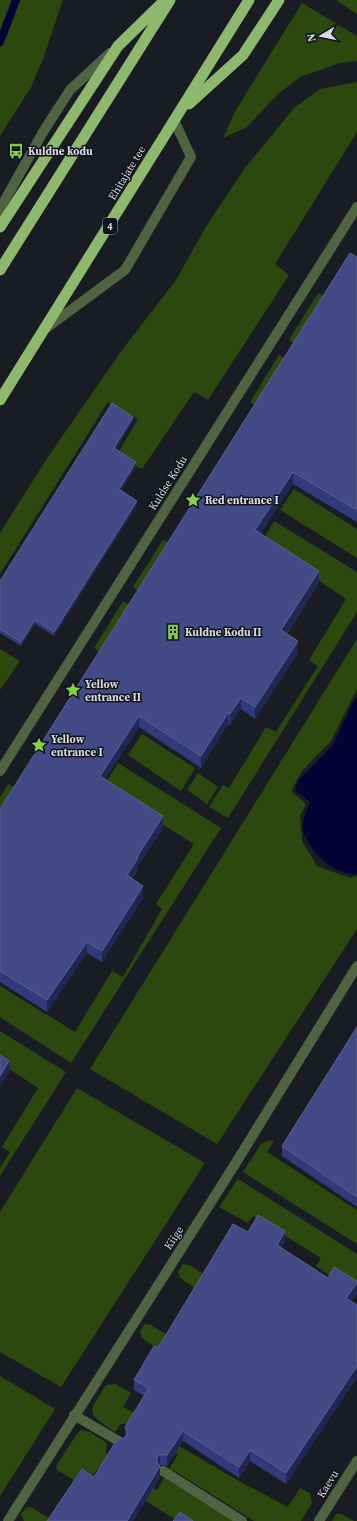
<svg xmlns="http://www.w3.org/2000/svg" width="357" height="1521" font-family="'Source Serif 4',serif">
<rect width="100%" height="100%" fill="#1a1c23"/>
<g fill="#2b490e">
<path d="M0 0H63L43 59 31 87 0 136Z"/>
<path d="M336 0H357V14Z"/>
<path d="M302 3 357 36V61L340 63 300 77 278 94 247 127 223 138 236 110Z"/>
<path d="M357 82V132L275 264 289 275 208 400 194 392 142 469 117 455 138 419 108 402 0 574V533L48 457 122 350 176 280 207 225 245 168 294 108 320 89Z"/>
<path d="M318 293 327 298 298 346 289 340Z"/>
<path d="M279 355 288 360 258 408 250 402Z"/>
<path d="M294 489 357 529V558L280 510Z"/>
<path d="M274 521 357 572V612L228 818 209 807 223 785 229 788 266 727 276 732 318 666 309 660 346 599 262 542Z"/>
<path d="M163 540 172 545 142 593 133 587Z"/>
<path d="M123 601 132 607 103 654 94 648Z"/>
<path d="M357 639V689L331 741 302 771 291 791 306 804 300 816 302 841 317 866 350 878 357 876V929L217 1144 90 1069Z"/>
<path d="M0 649 20 661 0 690Z"/>
<path d="M142 734 195 768 181 791 128 755Z"/>
<path d="M118 763 221 828 71 1063 0 1017V986L75 1032 112 971 123 977 162 909 156 904 194 844 103 787Z"/>
<path d="M198 773 218 787 207 804 187 790Z"/>
<path d="M8 784 17 789 0 818V798Z"/>
<path d="M0 1031 66 1072 0 1176V1168L10 1152 2 1147 38 1088 0 1063Z"/>
<path d="M77 1088 205 1163 61 1387 0 1352V1212Z"/>
<path d="M269 1140 274 1141 267 1152 357 1210V1244L243 1172 261 1144Z"/>
<path d="M238 1179 357 1254V1288L329 1275 316 1266 321 1258 253 1216 248 1223 219 1207Z"/>
<path d="M183 1264 189 1265 210 1278 201 1292 180 1278 178 1272Z"/>
<path d="M145 1324 151 1325 172 1338 163 1352 142 1338 140 1331Z"/>
<path d="M0 1376 55 1409 0 1496Z"/>
<path d="M115 1384 131 1393 123 1407 137 1414 133 1419 239 1481 288 1507 300 1488 310 1493 312 1503 301 1521H254L173 1470 167 1480 234 1521H178L128 1490 108 1470 100 1466 93 1475 81 1469 74 1480 57 1470 56 1466 76 1435 81 1430 90 1432 107 1443 106 1453 110 1459 157 1490 178 1454 128 1424H121L115 1432C86 1412 87 1415 106 1385Z"/>
<path d="M27 1507 33 1508 53 1521H24L21 1514Z"/>
<path d="M336 1514H341L354 1521H332Z"/>
</g>
<path fill="#050235" d="M355 698H357V874L355 875C334 871 320 862 309 843 307 839 303 833 303 829 302 820 307 810 310 802L295 791 298 781 333 745Z"/>
<g fill="none" stroke-linecap="round" stroke-linejoin="round">
<path stroke="#050235" stroke-width="8" d="M0 42 16 0"/>
<g stroke="#506343" stroke-width="10">
<path d="M0 220 1 207 43 132 70 90 110 53"/>
<path d="M45 329 125 270 191 157 174 120"/>
<path d="M74 1415 122 1443"/>
<path d="M163 1471 242 1521"/>
</g>
<g stroke="#506343" stroke-width="10">
<path d="M0 771 357 207"/>
<path d="M8 1521 232 1169 357 966"/>
<path d="M319 1521 357 1461"/>
</g>
<g stroke="#8eb86e" stroke-width="11">
<path d="M189 104 243 55 279 0"/>
<path d="M0 227 118 46 163 2"/>
<path d="M0 270 170 0"/>
<path d="M0 400 249 0"/>
</g>
</g>
<g fill="#313a7a">
<path d="M357 257V522L293 484 260 534 319 583 287 634 298 653 255 719 241 709 230 725 228 724 201 768 139 727 105 779 163 828 138 865V869L132 879 143 898 102 962 87 953 47 1012 0 982V809Z"/>
<path d="M133 421 115 450 136 467 121 490 137 505 54 636 35 624 21 646 0 633V581Z"/>
<path d="M357 1027V1207L282 1156V1146Z"/>
<path d="M248 1232 285 1241 281 1248 328 1278 357 1294 351 1301 357 1305V1377L286 1484 250 1461 239 1478 183 1441 167 1466 160 1465 159 1466 160 1477 133 1521H47L94 1477 122 1439 125 1437V1427L144 1396 134 1390V1380Z"/>
</g>
<g fill="#202753">
<path d="M133 417V421L114 453V448Z"/>
<path d="M136 462V467L119 493V489Z"/>
<path d="M293 472V484L255 542V530Z"/>
<path d="M137 501V505L54 636V632Z"/>
<path d="M319 571V583L281 642V630Z"/>
<path d="M35 620V624L21 646V642Z"/>
<path d="M298 641V653L255 719V707Z"/>
<path d="M241 698V709L230 725V714Z"/>
<path d="M228 713V724L201 768V756Z"/>
<path d="M139 716V727L100 787V776Z"/>
<path d="M163 816V828L138 865V869L127 887V875L137 857Z"/>
<path d="M143 886V898L102 962V951Z"/>
<path d="M87 942V953L47 1012V1000Z"/>
<path d="M9 1061V1072L0 1087V1076Z"/>
<path d="M285 1231V1241L277 1255V1245Z"/>
<path d="M357 1283V1294L346 1308V1298Z"/>
<path d="M357 1366V1377L286 1484V1473Z"/>
<path d="M183 1431V1441L167 1466V1455Z"/>
<path d="M250 1450V1461L239 1478V1467Z"/>
<path d="M160 1455V1465L157 1468 160 1466V1477L133 1521H127L157 1457Z"/>
</g>
<g fill="#424b85" stroke="#5a6193">
<path d="M350 253 357 257V510L293 472 255 530 319 571 281 630 298 641 255 707 241 698 230 714 228 713 201 756 139 716 100 776 163 816 137 857 138 858 127 875 143 886 102 951 87 942 47 1000 0 971V809Z"/>
<path d="M112 403 133 417 114 448 136 462 119 489 137 501 54 632 35 620 21 642 0 629V581Z"/>
<path d="M357 1027V1197L282 1146Z"/>
<path d="M0 1055 9 1061 0 1076Z"/>
<path d="M258 1215 285 1231 277 1245 328 1278 334 1267 357 1281V1283L346 1298 357 1305V1366L286 1473 250 1450 239 1467 183 1431 167 1455H160L157 1457V1463L160 1466 127 1521H47L82 1469 94 1477 118 1438 122 1439 127 1436 128 1432 125 1427 149 1388 134 1380 154 1346 158 1348 233 1224 248 1232Z"/>
<path d="M180 1512 193 1521H173Z"/>
</g>
<defs>
<g id="bus-bare" transform="scale(1.2)"><path d="M-5-6H5V4H4V6H2V4H-2V6H-4V4H-5ZM-3.5-4V0h7V-4ZM-3.5 1.2v1.5H-2V1.2ZM2 1.2v1.5H3.5V1.2Z" fill="#88cf49" stroke="#11131a" stroke-width="2.5" paint-order="stroke"/></g>
<g id="sight-bare" transform="scale(1.2)"><path d="M0-6L1.8-2.2L6-1.7L2.9 1.2L3.7 5.4L0 3.3L-3.7 5.4L-2.9 1.2L-6-1.7L-1.8-2.2Z" fill="#88cf49" stroke="#11131a" stroke-width="2.5" paint-order="stroke"/></g>
<g id="building-bare" transform="scale(1.2)"><path d="M-4-6H4V6H1V3H-1V6H-4ZM-2.5-4.3h1.7v1.8h-1.7ZM.8-4.3h1.7v1.8H.8ZM-2.5-1h1.7V.8h-1.7ZM.8-1h1.7V.8H.8Z" fill="#88cf49" stroke="#11131a" stroke-width="2.5" paint-order="stroke"/></g>
</defs>
<g fill-rule="evenodd">
<use href="#bus-bare" x="16" y="151"/>
<use href="#sight-bare" x="193" y="500"/>
<use href="#building-bare" x="173" y="632"/>
<use href="#sight-bare" x="73" y="690"/>
<use href="#sight-bare" x="39" y="745"/>
</g>
<g text-anchor="middle" dominant-baseline="central" stroke-width="3" stroke-linejoin="round" paint-order="stroke">
<rect fill="#11131a" stroke="#9c9ea3" stroke-width="1" x="103" y="218" width="14" height="16" rx="3"/>
<g font-size="10" font-weight="bold" fill="#d7d9de">
<text x="110" y="226">4</text>
</g>
<g font-size="11" font-weight="bold" fill="#d7d9de" stroke="#11131a" text-anchor="start">
<text x="28" y="151">Kuldne kodu</text>
<text x="205" y="500">Red entrance I</text>
<text x="185" y="632">Kuldne Kodu II</text>
<text x="85" y="684">Yellow<tspan x="85" dy="13">entrance II</tspan></text>
<text x="51" y="739">Yellow<tspan x="51" dy="13">entrance I</tspan></text>
</g>
<g font-size="11" fill="#d7d9de" stroke="#11131a">
<text transform="translate(127 173) rotate(-59)">Ehitajate tee</text>
<text transform="translate(168 483) rotate(-58)">Kuldse Kodu</text>
<text transform="translate(174 1238) rotate(-57)">Kiige</text>
<text transform="translate(328 1484) rotate(-58)">Kaevu</text>
</g>
</g>
<g transform="translate(321 36) rotate(260)" stroke="#11131a" stroke-width="3" paint-order="stroke">
<path d="M0-3L7 15L0 10L-7 15Z" fill="#d7d9de"/>
<text y="-6" font-size="11" font-weight="bold" text-anchor="middle" fill="#d7d9de">N</text>
</g>
</svg>
